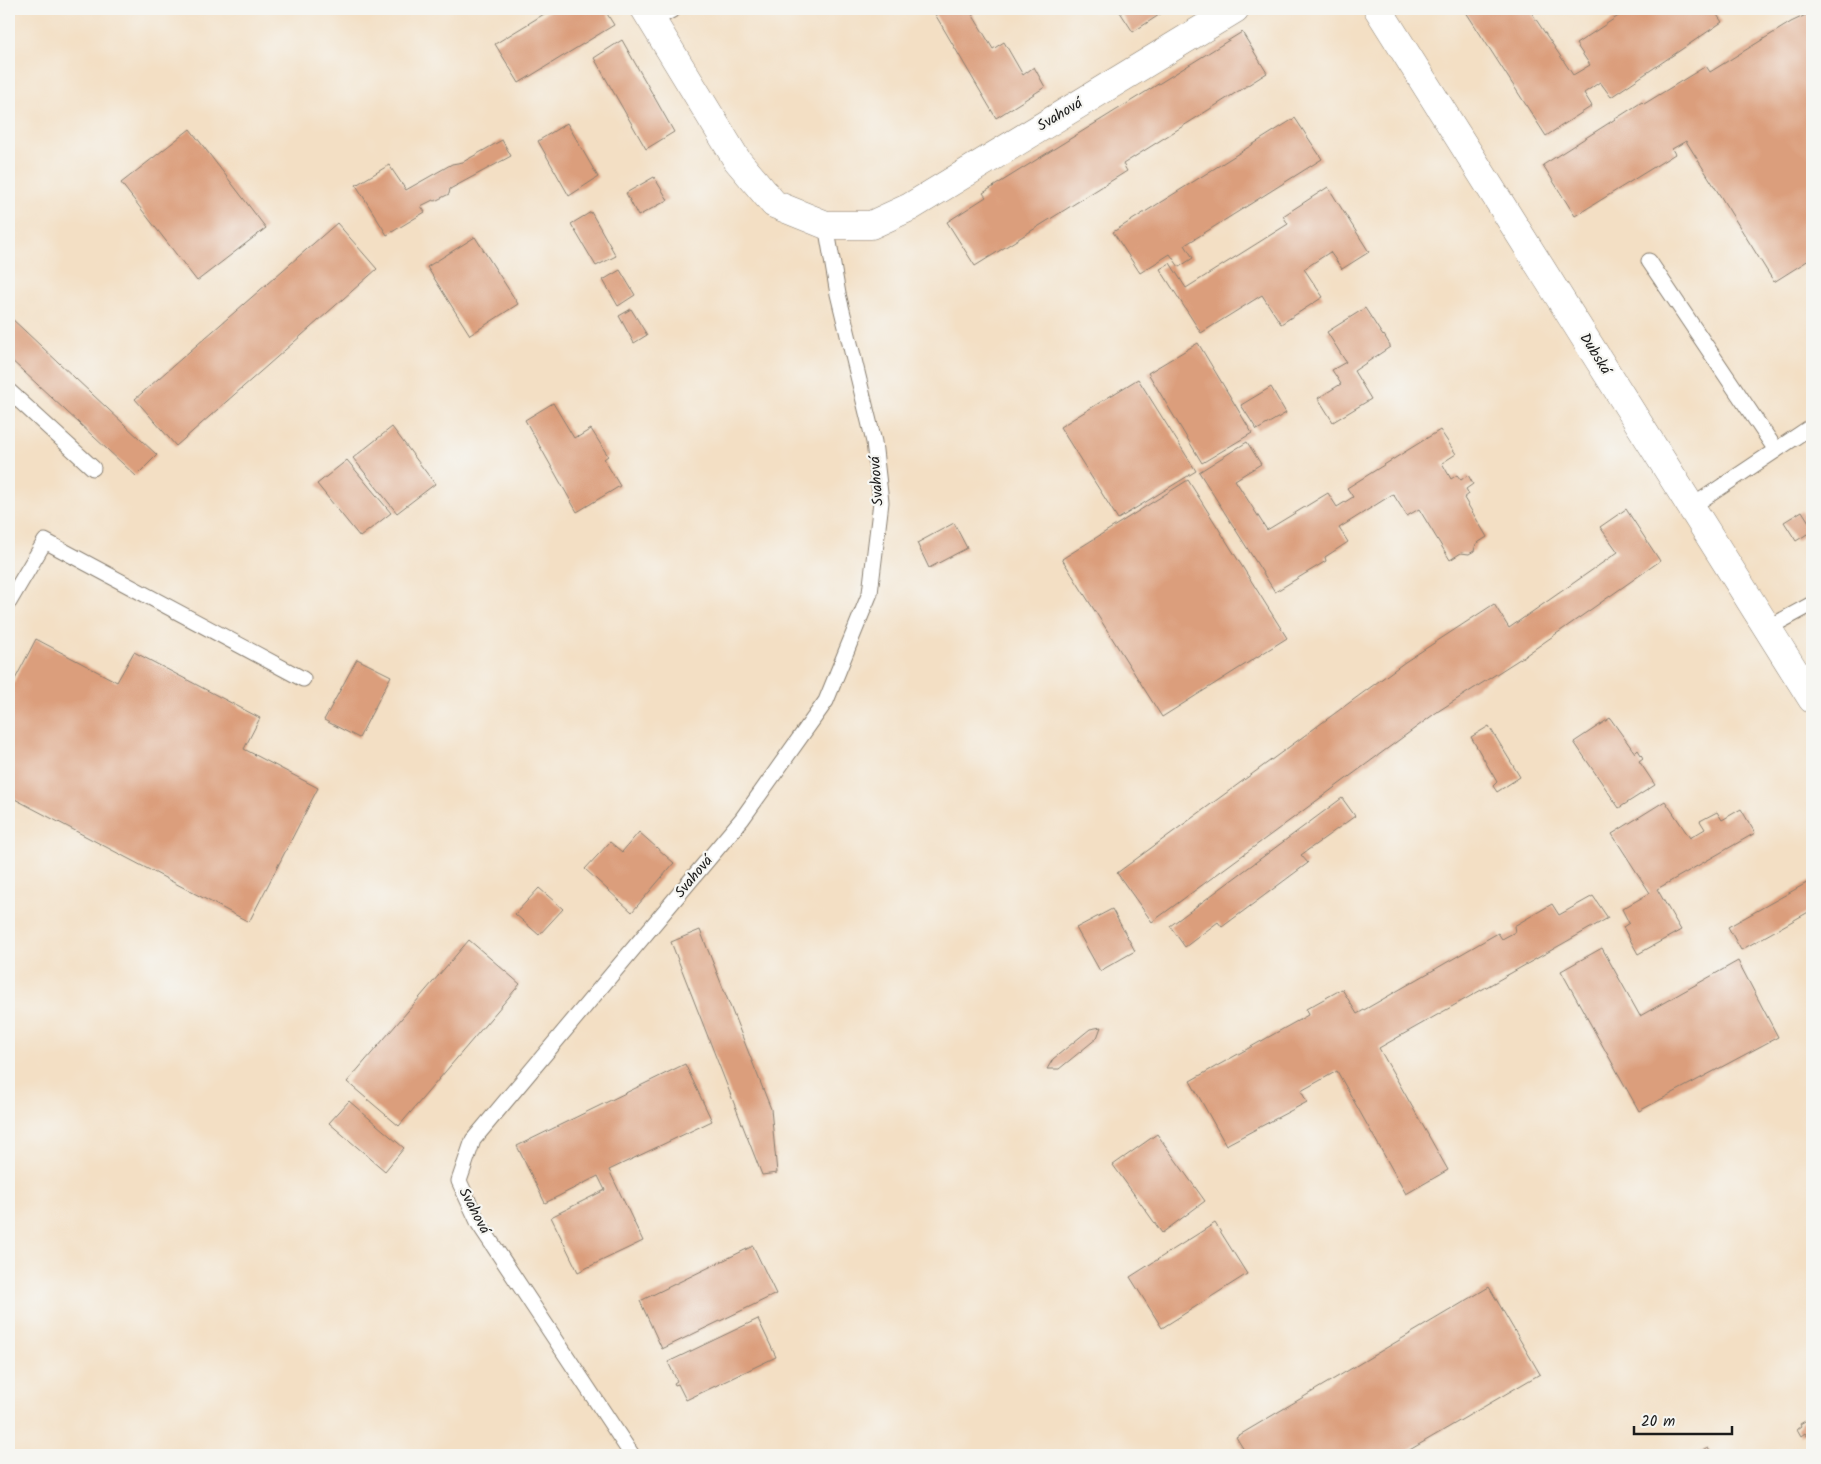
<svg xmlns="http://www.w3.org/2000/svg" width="1821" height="1464" font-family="Kalam,sans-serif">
<rect width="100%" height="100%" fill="#f6f6f2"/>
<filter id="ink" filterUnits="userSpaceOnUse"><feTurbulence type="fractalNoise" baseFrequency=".02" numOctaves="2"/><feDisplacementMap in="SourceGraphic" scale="10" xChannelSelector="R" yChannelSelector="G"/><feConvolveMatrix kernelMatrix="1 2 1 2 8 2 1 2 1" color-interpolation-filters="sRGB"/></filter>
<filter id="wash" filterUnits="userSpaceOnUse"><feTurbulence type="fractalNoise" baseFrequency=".0096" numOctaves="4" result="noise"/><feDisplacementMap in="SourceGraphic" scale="20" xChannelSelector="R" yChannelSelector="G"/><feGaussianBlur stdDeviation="1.12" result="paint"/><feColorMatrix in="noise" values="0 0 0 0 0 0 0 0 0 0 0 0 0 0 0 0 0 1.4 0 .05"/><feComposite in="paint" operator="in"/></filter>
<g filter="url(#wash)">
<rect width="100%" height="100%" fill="#f3dfc4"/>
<g id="blocks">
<g fill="#db9e7b">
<path d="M548 9H604L614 25 519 83 495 44 549 11Z"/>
<path d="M932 9H969L993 49 1004 42 1023 75 1034 67 1045 87 996 118Z"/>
<path d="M1118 9H1159L1162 13 1133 32Z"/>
<path d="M1464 9H1529L1573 75 1590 65 1576 44 1629 9H1713L1722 22 1611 97 1600 82 1584 93 1592 106 1546 136Z"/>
<path d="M1812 12V46L1807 48 1812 56V258L1774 282 1686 141 1672 149 1675 154 1575 216 1543 165 1642 102 1644 104 1706 66 1710 72 1791 22Z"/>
<path d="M1242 32 1267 73 1123 164 1127 171 975 266 947 222 986 197 983 193Z"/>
<path d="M622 40 674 132 646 149 594 58Z"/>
<path d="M1295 118 1322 159 1185 245 1193 258 1179 267 1170 254 1140 273 1113 232Z"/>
<path d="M567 123 598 177 569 196 538 141Z"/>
<path d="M190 129 266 228 197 281 121 183Z"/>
<path d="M502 140 511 156 450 189 449 194 435 201 433 200 421 206 425 212 387 235 356 185 389 165 406 190 452 164 463 162Z"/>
<path d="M654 177 668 200 638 216 626 193Z"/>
<path d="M1328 187 1369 252 1342 269 1330 252 1304 269 1323 297 1281 324 1262 295 1201 333 1160 269 1170 263 1186 288 1288 224 1283 216Z"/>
<path d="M591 212 616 256 596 266 571 224Z"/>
<path d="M337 223 377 269 176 446 135 399Z"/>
<path d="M475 237 518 304 470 335 427 267Z"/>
<path d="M620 270 635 295 618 306 603 280Z"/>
<path d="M1365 308 1383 336 1384 335 1390 345V347L1354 371 1371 399 1333 422 1318 398 1341 384 1332 370 1346 362 1327 332Z"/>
<path d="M631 309 647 335 634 343 619 316Z"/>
<path d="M9 316 157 455 136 476 9 358Z"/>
<path d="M1198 343 1252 433 1202 463 1148 373Z"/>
<path d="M1138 379 1196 471 1118 519 1060 427Z"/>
<path d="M1271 387 1286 413 1257 430 1241 405Z"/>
<path d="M553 403 574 438 577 436 578 437 591 429 608 456 604 459 620 486 577 512 525 420Z"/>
<path d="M392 427 435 484 397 513 353 458Z"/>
<path d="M1440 430 1456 454 1442 463 1451 479 1457 475 1461 480 1468 475 1473 484 1466 489 1469 494 1464 498 1487 537 1476 544 1474 551 1469 554 1461 553 1450 560 1419 509 1407 516 1393 494 1339 528 1348 542 1325 557 1326 561 1275 592 1199 472 1247 442 1261 464 1235 480 1267 530 1328 493 1337 507 1353 497 1347 488Z"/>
<path d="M347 460 391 513 360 537 317 484Z"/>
<path d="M1188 480 1287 638 1162 717 1062 559Z"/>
<path d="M1626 509 1660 561 1526 655 1437 712 1152 922 1117 873 1405 662 1494 604 1509 628 1618 552 1600 527Z"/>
<path d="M1802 511 1812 527V531L1796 541 1784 522Z"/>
<path d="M954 523 967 548 929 568 917 543Z"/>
<path d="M36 639 117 682 134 652 260 718 244 749 318 788 249 922 9 796V691Z"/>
<path d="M357 659 391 676 359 738 324 720Z"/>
<path d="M1610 718 1635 753 1638 750 1643 758 1639 761 1655 785 1619 808 1574 742Z"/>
<path d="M1489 726 1520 777 1497 792 1493 786 1497 782 1471 737Z"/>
<path d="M1342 798 1355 816 1301 855 1308 863 1222 927 1218 922 1185 947 1170 926Z"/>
<path d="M1665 801 1690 838 1705 829 1700 821 1717 812 1722 820 1741 809 1755 833 1657 889 1681 930 1638 954 1623 927 1629 923 1622 909 1650 893 1612 834Z"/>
<path d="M639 832 674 863 632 912 585 869 610 842 622 852Z"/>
<path d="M1812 880V910L1741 950 1728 927Z"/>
<path d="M539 888 563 909 539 935 515 914Z"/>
<path d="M1593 896 1608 918 1379 1048 1448 1170 1406 1194 1337 1071 1301 1091 1307 1102 1226 1145 1190 1081 1308 1015 1306 1009 1342 989 1357 1014 1498 933 1502 939 1515 932 1514 926 1552 904 1559 915Z"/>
<path d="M1112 909 1135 951 1100 971 1076 928Z"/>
<path d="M700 930 771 1109 777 1173 762 1175 671 942Z"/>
<path d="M469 940 520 984 399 1126 347 1082Z"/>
<path d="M1602 948 1640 1016 1738 961 1778 1037 1639 1111 1561 971Z"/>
<path d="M1101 1027 1097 1038 1059 1069H1047L1053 1059 1090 1029Z"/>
<path d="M685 1064 712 1121 609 1170 643 1241 578 1272 551 1217 605 1190 598 1176 545 1203 517 1146Z"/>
<path d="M349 1101 404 1148 385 1171 329 1123Z"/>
<path d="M1157 1134 1205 1201 1162 1233 1113 1165Z"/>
<path d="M1215 1223 1247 1274 1162 1328 1130 1277Z"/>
<path d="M753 1246 776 1294 662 1349 640 1301Z"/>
<path d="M1489 1287 1540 1374 1401 1455H1247L1236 1437Z"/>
<path d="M758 1319 776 1357 686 1400 678 1384 675 1385 674 1383 677 1381 668 1362Z"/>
<path d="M1812 1417V1435L1808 1437 1805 1433 1801 1436 1797 1429 1801 1426 1800 1424Z"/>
<path d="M1708 1448 1712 1455H1694Z"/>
</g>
</g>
</g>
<g filter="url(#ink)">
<use href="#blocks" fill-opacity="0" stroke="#887e70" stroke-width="1"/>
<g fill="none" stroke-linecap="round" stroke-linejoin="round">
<g stroke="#887e70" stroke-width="17">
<g id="lane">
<path d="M652 21 674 9"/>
<path d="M1649 261 1776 450"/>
<path d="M9 391 93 468"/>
<path d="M1691 507 1812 426"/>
<path d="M9 602 45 541 303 679"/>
<path d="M1768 628 1812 604"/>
<path d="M632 1455 479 1224 459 1181 473 1140 742 819 826 701 870 593 881 502 874 442 838 294 826 225"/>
</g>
</g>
<g stroke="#887e70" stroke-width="29">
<g id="street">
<path d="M645 9 737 160 774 204 826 225H871L910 207 1235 9"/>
<path d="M1378 9 1812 699"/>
</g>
</g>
<use href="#lane" stroke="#fff" stroke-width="15"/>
<use href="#street" stroke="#fff" stroke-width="28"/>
</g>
</g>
<g text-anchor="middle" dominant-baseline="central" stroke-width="4.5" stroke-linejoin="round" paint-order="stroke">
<g font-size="15" fill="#1c1c1c" stroke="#f6f6f2">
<text transform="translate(1060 115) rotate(-31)">Svahová</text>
<text transform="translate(1595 354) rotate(58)">Dubská</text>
<text transform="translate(877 481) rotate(-94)">Svahová</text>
<text transform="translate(694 877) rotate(-50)">Svahová</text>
<text transform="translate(474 1211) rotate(62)">Svahová</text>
</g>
</g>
<rect width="1821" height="1464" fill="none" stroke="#f6f6f2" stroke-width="30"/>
<path d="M1634 1426v8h98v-8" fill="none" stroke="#1c1c1c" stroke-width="2.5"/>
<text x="1641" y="1426" font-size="15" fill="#1c1c1c" stroke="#f6f6f2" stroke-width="4" paint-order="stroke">20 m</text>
</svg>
